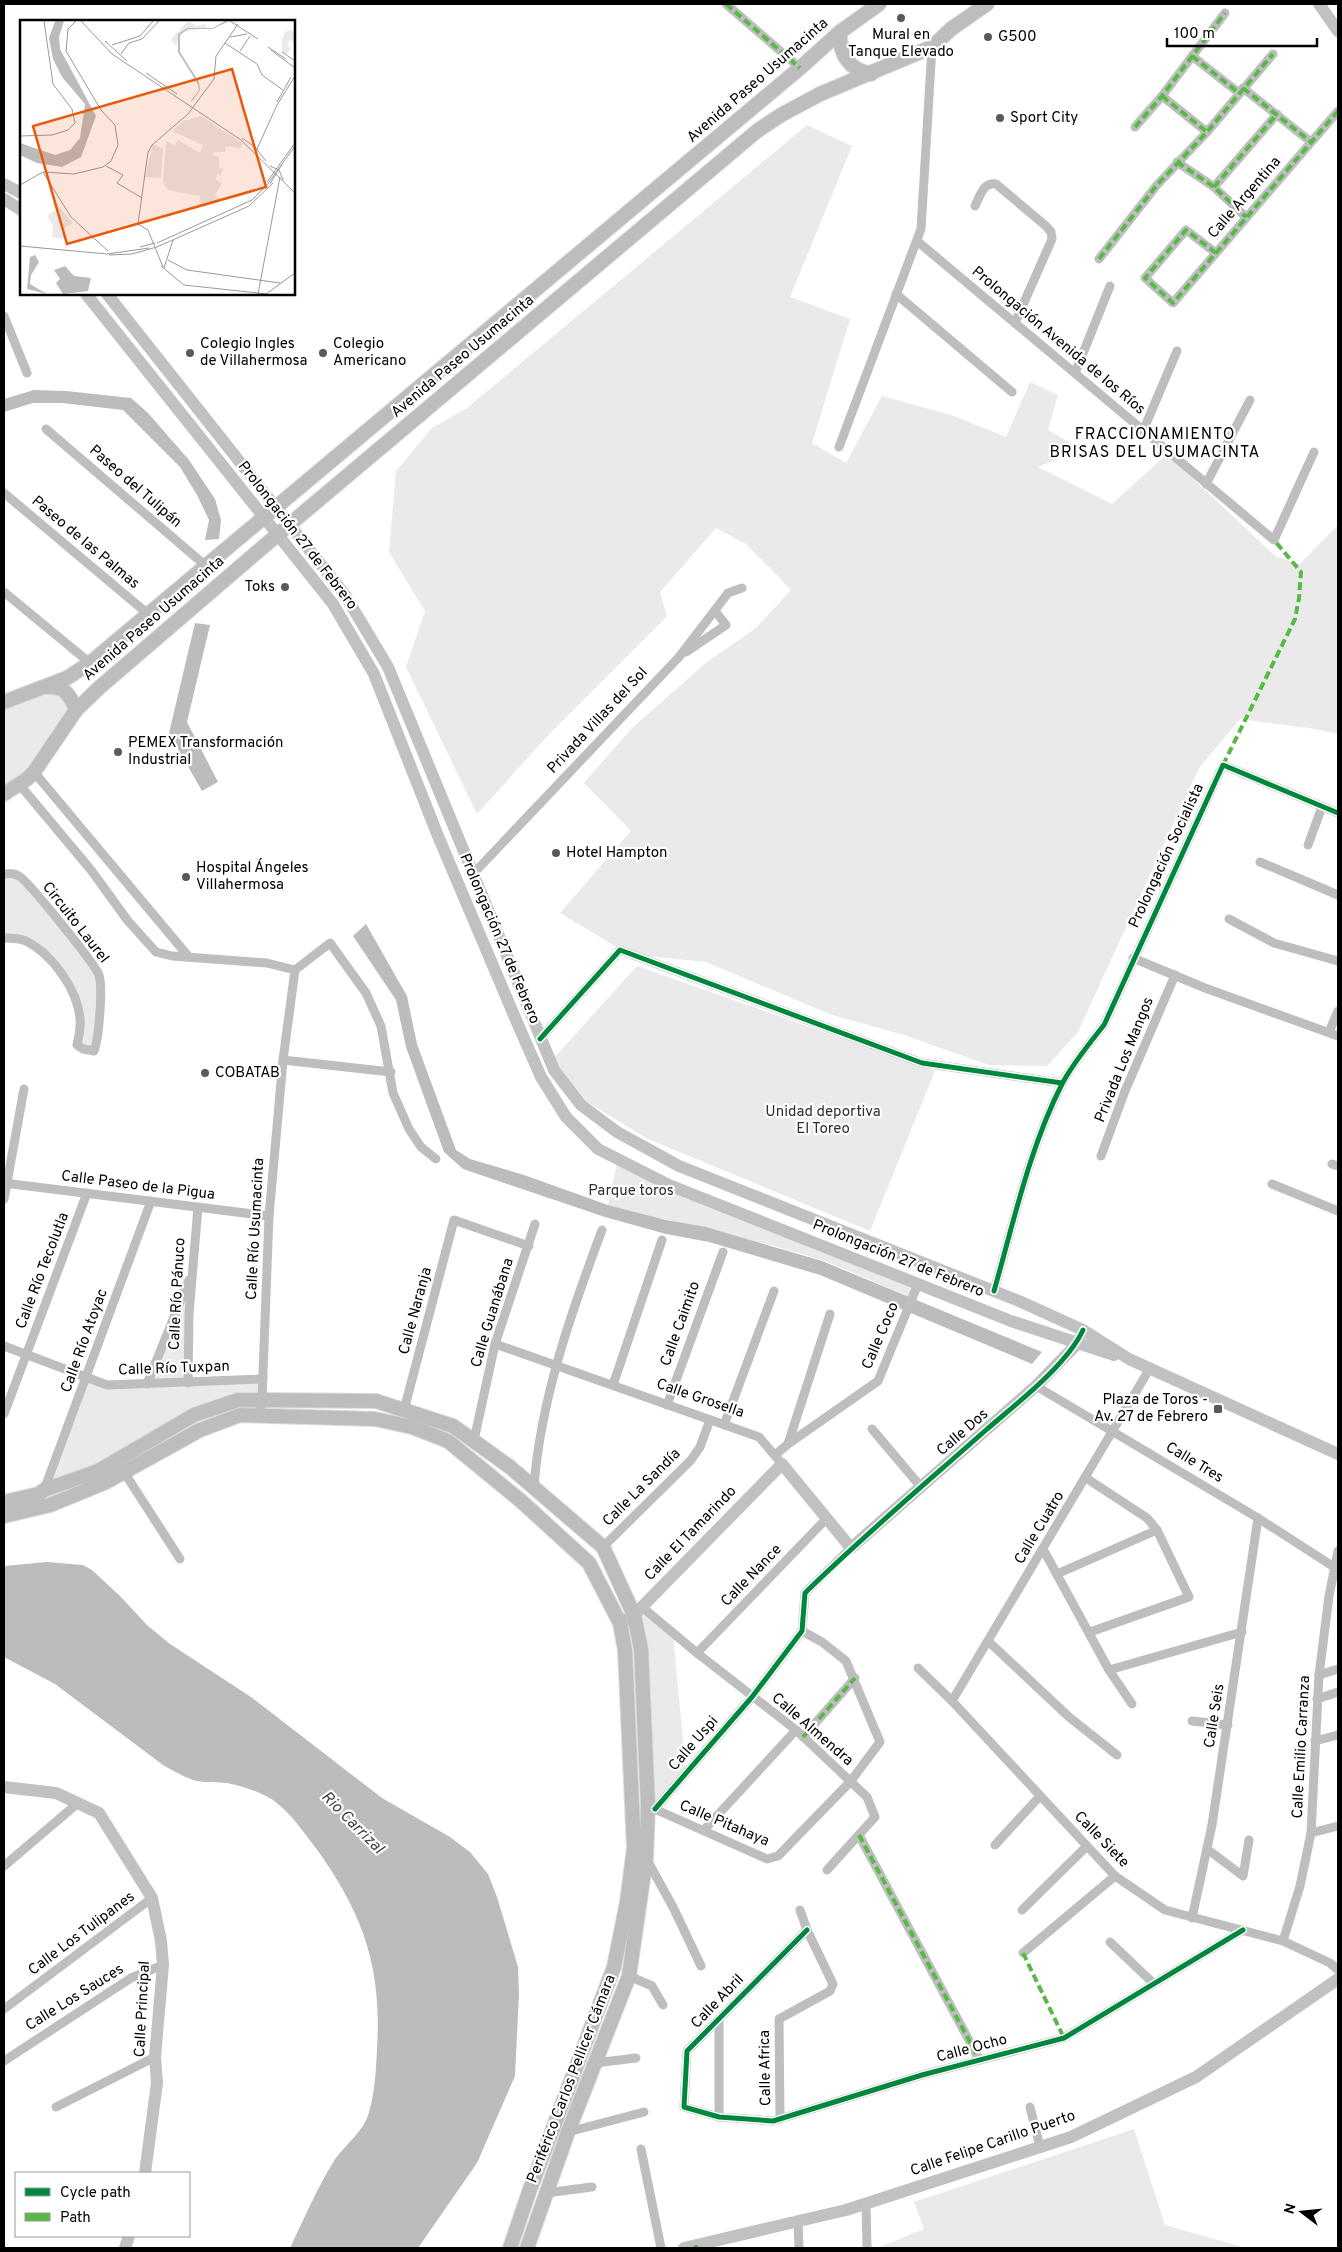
<svg xmlns="http://www.w3.org/2000/svg" width="1342" height="2252" font-family="Overpass,sans-serif">
<rect width="100%" height="100%" fill="#fff"/>
<g fill="#eaeaea">
<path d="M807 125 852 146 790 297 850 319 812 443 846 463 882 396 951 415 1006 437 1030 382 1058 395 1048 430 1082 450 1038 467 1112 504 1167 454 1276 557 1300 564 1338 525V734L1309 728 1240 719 1199 768 1078 1032 1047 1066 989 1065 904 1035 832 1015 706 962 628 954 560 913 631 831 584 783 631 729 707 662 756 628 791 590 746 544 716 528 660 592 667 616 550 733 477 814 406 667 425 611 389 552 396 471 432 428 467 408Z"/>
<path d="M50 687 76 710 34 772 4 794V703Z"/>
<path d="M4 874 19 876 99 974 94 1051 77 1045 80 1018 58 970 26 941 4 938Z"/>
<path d="M637 966 935 1071 870 1231 648 1139 587 1102 553 1059Z"/>
<path d="M617 1163 918 1284 912 1298C882 1286 852 1271 821 1260 751 1237 679 1224 608 1205Z"/>
<path d="M193 1269 188 1383 263 1379 262 1399 238 1400 98 1471 44 1490 86 1377 107 1385 147 1384Z"/>
<path d="M642 1607 673 1633 686 1773 655 1809 634 1615Z"/>
<path d="M1134 2129 1165 2225 1246 2248H877L924 2229 914 2202Z"/>
</g>
<g fill="#bcbcbc">
<path d="M34 390 66 391 131 398 148 413 189 460 215 499 221 520 219 539 205 540 209 520 197 495 180 467 123 410 62 403H33L4 412V399Z"/>
<path d="M195 623 210 625 187 722 218 782 202 791 169 733Z"/>
<path d="M366 924 407 996 417 1044 456 1150 470 1159 524 1175 608 1205 666 1220 706 1227 822 1261 1042 1352 1032 1364 820 1275 709 1242 666 1234 605 1217 463 1169 444 1152 406 1047 396 1000 353 936Z"/>
<path d="M47 1562 83 1565 92 1570 120 1596 147 1625 170 1644 251 1697 382 1798 450 1837 470 1852 488 1874 497 1897 518 1967 519 1994 515 2076 477 2163 418 2248H290C304 2219 317 2188 334 2161 345 2144 364 2132 369 2112 375 2092 376 2069 377 2049 382 1968 364 1916 318 1851 305 1834 291 1813 273 1800 260 1792 242 1786 227 1783 217 1782 207 1783 197 1781 185 1778 174 1771 163 1765L55 1684 4 1657V1566Z"/>
</g>
<g fill="none" stroke-linecap="round" stroke-linejoin="round">
<g stroke="#dbdbdb" stroke-width="16">
<g id="primary">
<path d="M840 32C839 54 849 70 871 74"/>
<path d="M47 687C65 686 70 695 76 710"/>
<path d="M4 702 67 678 90 663 800 68 840 32 879 4"/>
<path d="M4 794 27 779 34 772 76 710 100 687 277 535 757 131 781 115 820 94 932 47 951 29 987 4"/>
<path d="M4 1502 39 1494 44 1490 98 1471 194 1415 238 1400 376 1401 453 1426 510 1467 603 1547 634 1615 641 1649 648 1806 646 1858 629 1976 568 2132 527 2248"/>
<path d="M4 1516 50 1505 106 1482 200 1430 240 1415 375 1419 412 1427 448 1441 521 1501 589 1563 620 1623 625 1650 634 1848 627 1902 614 1967 529 2192 510 2248"/>
</g>
</g>
<g stroke="#bebebe" stroke-width="9">
<path d="M726 4 800 68"/>
<path d="M1192 56 1239 93"/>
<path d="M1243 88 1311 142"/>
<path d="M1162 96 1207 132"/>
<path d="M1135 127 1162 96 1225 13"/>
<path d="M1177 162 1214 187 1246 217"/>
<path d="M1214 187 1277 114"/>
<path d="M975 206C980 196 983 182 996 184L1046 226 1051 232 1052 239 1015 323"/>
<path d="M917 241 1274 540 1314 452"/>
<path d="M1216 253 1186 230 1145 278 1173 303 1338 111"/>
<path d="M1099 259 1157 185 1207 132 1273 54"/>
<path d="M896 294 1012 392"/>
<path d="M4 316 27 373"/>
<path d="M1075 373 1110 286"/>
<path d="M46 429 206 566"/>
<path d="M1143 431 1177 351"/>
<path d="M839 447 921 229 932 47"/>
<path d="M1206 484 1250 400"/>
<path d="M4 493 148 614"/>
<path d="M4 592 90 663"/>
<path d="M686 652 726 625 715 611"/>
<path d="M34 772 188 956"/>
<path d="M19 784 91 870 128 921 156 952 172 956 267 963 295 970"/>
<path d="M1308 845 1322 807"/>
<path d="M1260 862 1338 895"/>
<path d="M4 874C9 873 14 873 19 876 29 882 95 964 99 975 103 988 99 1038 94 1051L83 1049 77 1045C79 1036 81 1027 80 1018 77 989 52 954 26 941 19 938 11 938 4 938"/>
<path d="M473 874 679 657 728 593 742 588"/>
<path d="M1229 919 1274 943 1338 961"/>
<path d="M1133 958 1205 988 1338 1036"/>
<path d="M1329 1032 1338 1011"/>
<path d="M540 1039 620 950 922 1063 1062 1083"/>
<path d="M391 1072 283 1060 295 970 330 943 366 993 381 1026 393 1093 409 1129 421 1147 436 1159"/>
<path d="M1101 1156 1125 1091 1175 975"/>
<path d="M1332 1164 1338 1166"/>
<path d="M4 1183 269 1216"/>
<path d="M1272 1184 1338 1211"/>
<path d="M4 1199 24 1089"/>
<path d="M994 1291C1014 1221 1029 1149 1062 1084 1073 1063 1089 1044 1104 1025L1223 765 1338 813"/>
<path d="M495 1344 759 1437 782 1464"/>
<path d="M4 1346 107 1385 263 1379"/>
<path d="M188 1383 189 1314 198 1207"/>
<path d="M147 1384 189 1280"/>
<path d="M613 1385 662 1240"/>
<path d="M1036 1386 1258 1518 1334 1567"/>
<path d="M667 1405 723 1252"/>
<path d="M404 1410 454 1220 529 1246"/>
<path d="M4 1414 87 1193"/>
<path d="M259 1416 262 1399 269 1216 283 1060"/>
<path d="M724 1425 774 1291"/>
<path d="M872 1429 921 1487"/>
<path d="M474 1440 495 1344 535 1224"/>
<path d="M788 1444 878 1381 918 1284"/>
<path d="M775 1455 788 1444 830 1314"/>
<path d="M124 1472 180 1559"/>
<path d="M1086 1478 1147 1518 1157 1530 1189 1597 1090 1632"/>
<path d="M534 1486C541 1398 571 1313 602 1230"/>
<path d="M44 1490 151 1201"/>
<path d="M603 1547 691 1460 700 1447 710 1420"/>
<path d="M1043 1549 1109 1670 1132 1704"/>
<path d="M1057 1574 1157 1530"/>
<path d="M642 1607 697 1653 796 1730 867 1797 875 1817 827 1870"/>
<path d="M988 1641 1069 1717 1117 1755"/>
<path d="M697 1653 827 1518"/>
<path d="M918 1668 952 1701 1115 1876 1165 1910 1283 1941 1330 1963 1338 1970"/>
<path d="M1109 1670 1242 1632"/>
<path d="M1319 1675 1338 1669"/>
<path d="M1317 1699 1338 1692"/>
<path d="M952 1701 1150 1368"/>
<path d="M1192 1721 1228 1725"/>
<path d="M803 1737 855 1678"/>
<path d="M1315 1741 1338 1735"/>
<path d="M648 1806 767 1859 778 1856 850 1782 880 1742 846 1661 822 1642 802 1631"/>
<path d="M655 1809 752 1697 802 1631 805 1593 851 1548"/>
<path d="M704 1830 796 1730"/>
<path d="M1311 1833 1338 1826"/>
<path d="M859 1835 979 2059"/>
<path d="M995 1845 1040 1796"/>
<path d="M1207 1849 1243 1876 1249 1840"/>
<path d="M646 1858 674 1909 701 1966"/>
<path d="M4 1866 78 1803"/>
<path d="M1022 1910 1086 1847"/>
<path d="M1192 1918 1212 1825 1258 1518"/>
<path d="M807 1930 687 2051 684 2107 719 2117 773 2121 922 2075 1064 2038 1243 1930"/>
<path d="M1283 1941 1300 1886 1311 1833 1319 1675 1329 1596 1338 1551"/>
<path d="M1110 1942 1153 1983"/>
<path d="M1023 1953 1115 1876"/>
<path d="M629 1976 652 1986 663 2005"/>
<path d="M4 2009 152 1898"/>
<path d="M719 2020V2117"/>
<path d="M4 2061 131 1978 163 1965"/>
<path d="M595 2063 636 2058"/>
<path d="M56 2107 155 2057"/>
<path d="M1030 2107 1040 2147"/>
<path d="M780 2119 779 2019 830 1991 833 1984 807 1930 800 1910"/>
<path d="M568 2132 644 2112"/>
<path d="M641 2149 661 2248"/>
<path d="M546 2193 592 2187"/>
<path d="M866 2204 867 2248"/>
<path d="M798 2221 799 2248"/>
</g>
<g stroke="#c1c1c1" stroke-width="12">
<path d="M1319 4 1338 31"/>
<path d="M4 184 21 193"/>
<path d="M4 199 21 210"/>
<path d="M86 294 333 604 374 674 438 836 519 1027 541 1077 566 1117 598 1149 669 1185 1011 1321 1114 1355"/>
<path d="M107 294 345 595 388 667 554 1070 581 1105 617 1132 679 1166 1019 1301 1083 1330 1129 1359 1338 1454"/>
<path d="M620 1623 634 1615 782 1464 851 1548 1036 1386 1077 1344 1079 1339"/>
<path d="M4 1787 56 1793 99 1813 152 1898 161 1941 163 1965 155 2057 157 2083 145 2173"/>
<path d="M125 2248 129 2236"/>
<path d="M684 2248 846 2210 1071 2137 1196 2077 1338 1979"/>
</g>
<use href="#primary" stroke="#bdbdbd" stroke-width="14"/>
<g stroke="#58b947" stroke-width="4" stroke-dasharray="8 4" stroke-linecap="butt">
<path d="M726 4 800 68"/>
<path d="M1192 56 1239 93"/>
<path d="M1243 88 1311 142"/>
<path d="M1162 96 1207 132"/>
<path d="M1135 127 1162 96 1225 13"/>
<path d="M1177 162 1214 187 1246 217"/>
<path d="M1214 187 1277 114"/>
<path d="M1216 253 1186 230 1145 278 1173 303 1338 111"/>
<path d="M1099 259 1157 185 1207 132 1273 54"/>
<path d="M1223 765 1295 619 1299 598 1301 572 1274 540"/>
<path d="M803 1737 855 1678"/>
<path d="M859 1835 979 2059"/>
<path d="M1023 1953 1064 2038"/>
<path d="M696 2248V2245"/>
</g>
<g stroke="#fff" stroke-width="8">
<g id="cycleway">
<path d="M540 1039 620 950 922 1063 1062 1083"/>
<path d="M994 1291C1014 1221 1029 1149 1062 1084 1073 1063 1089 1044 1104 1025L1223 765 1338 813"/>
<path d="M655 1809 752 1697 802 1631 805 1593C863 1536 925 1484 986 1430 1016 1404 1067 1365 1083 1330"/>
<path d="M807 1930 687 2051 684 2107 719 2117 773 2121 922 2075 1064 2038 1243 1930"/>
</g>
</g>
<use href="#cycleway" stroke="#00873e" stroke-width="5"/>
</g>
<g fill="#595959" stroke="#fff" stroke-width="2">
<circle cx="901" cy="18" r="5"/>
<circle cx="988" cy="37" r="5"/>
<circle cx="1000" cy="118" r="5"/>
<circle cx="190" cy="353" r="5"/>
<circle cx="323" cy="353" r="5"/>
<circle cx="285" cy="587" r="5"/>
<circle cx="118" cy="752" r="5"/>
<circle cx="556" cy="853" r="5"/>
<circle cx="186" cy="877" r="5"/>
<circle cx="205" cy="1073" r="5"/>
<rect x="1213" y="1404" width="10" height="10" rx="2.5"/>
</g>
<g text-anchor="middle" dominant-baseline="central" stroke-width="4.5" stroke-linejoin="round" paint-order="stroke">
<g font-size="15" fill="#000" stroke="#fff" text-anchor="start">
<text x="901" y="35" text-anchor="middle">Mural en<tspan x="901" dy="17">Tanque Elevado</tspan></text>
<text x="998" y="37">G500</text>
<text x="1010" y="118">Sport City</text>
<text x="200" y="344">Colegio Ingles<tspan x="200" dy="17">de Villahermosa</tspan></text>
<text x="333" y="344">Colegio<tspan x="333" dy="17">Americano</tspan></text>
<text x="275" y="587" text-anchor="end">Toks</text>
<text x="128" y="743">PEMEX Transformación<tspan x="128" dy="17">Industrial</tspan></text>
<text x="566" y="853">Hotel Hampton</text>
<text x="196" y="868">Hospital Ángeles<tspan x="196" dy="17">Villahermosa</tspan></text>
<text x="215" y="1073">COBATAB</text>
<text x="1208" y="1400" text-anchor="end">Plaza de Toros -<tspan x="1208" dy="17">Av. 27 de Febrero</tspan></text>
</g>
<g font-size="15" fill="#000" stroke="#fff">
<text transform="translate(758 81) rotate(-41)">Avenida Paseo Usumacinta</text>
<text transform="translate(1245 198) rotate(-49)">Calle Argentina</text>
<text transform="translate(1058 341) rotate(40)">Prolongación Avenida de los Ríos</text>
<text transform="translate(463 357) rotate(-40)">Avenida Paseo Usumacinta</text>
<text transform="translate(135 487) rotate(41)">Paseo del Tulipán</text>
<text transform="translate(297 536) rotate(52)">Prolongación 27 de Febrero</text>
<text transform="translate(85 543) rotate(40)">Paseo de las Palmas</text>
<text transform="translate(154 619) rotate(-41)">Avenida Paseo Usumacinta</text>
<text transform="translate(598 721) rotate(-47)">Privada Villas del Sol</text>
<text transform="translate(1167 856) rotate(-65)">Prolongación Socialista</text>
<text transform="translate(75 923) rotate(52)">Circuito Laurel</text>
<text transform="translate(499 939) rotate(67)">Prolongación 27 de Febrero</text>
<text transform="translate(1125 1060) rotate(-68)">Privada Los Mangos</text>
<text transform="translate(138 1186) rotate(7)">Calle Paseo de la Pigua</text>
<text transform="translate(256 1229) rotate(-87)">Calle Río Usumacinta</text>
<text transform="translate(898 1259) rotate(22)">Prolongación 27 de Febrero</text>
<text transform="translate(43 1271) rotate(-69)">Calle Río Tecolutla</text>
<text transform="translate(178 1294) rotate(-87)">Calle Río Pánuco</text>
<text transform="translate(416 1311) rotate(-75)">Calle Naranja</text>
<text transform="translate(493 1313) rotate(-73)">Calle Guanábana</text>
<text transform="translate(681 1324) rotate(-70)">Calle Caimito</text>
<text transform="translate(881 1336) rotate(-67)">Calle Coco</text>
<text transform="translate(85 1341) rotate(-70)">Calle Río Atoyac</text>
<text transform="translate(174 1369) rotate(-2)">Calle Río Tuxpan</text>
<text transform="translate(700 1399) rotate(19)">Calle Grosella</text>
<text transform="translate(963 1433) rotate(-41)">Calle Dos</text>
<text transform="translate(1194 1463) rotate(31)">Calle Tres</text>
<text transform="translate(642 1488) rotate(-45)">Calle La Sandía</text>
<text transform="translate(1040 1528) rotate(-59)">Calle Cuatro</text>
<text transform="translate(691 1534) rotate(-46)">Calle El Tamarindo</text>
<text transform="translate(752 1576) rotate(-46)">Calle Nance</text>
<text transform="translate(1215 1716) rotate(-81)">Calle Seis</text>
<text transform="translate(812 1730) rotate(41)">Calle Almendra</text>
<text transform="translate(694 1744) rotate(-49)">Calle Uspi</text>
<text transform="translate(1302 1747) rotate(-87)">Calle Emilio Carranza</text>
<text transform="translate(724 1824) rotate(23)">Calle Pitahaya</text>
<text transform="translate(1101 1840) rotate(46)">Calle Siete</text>
<text transform="translate(82 1934) rotate(-37)">Calle Los Tulipanes</text>
<text transform="translate(75 1998) rotate(-32)">Calle Los Sauces</text>
<text transform="translate(718 2002) rotate(-46)">Calle Abril</text>
<text transform="translate(143 2009) rotate(-87)">Calle Principal</text>
<text transform="translate(972 2049) rotate(-15)">Calle Ocho</text>
<text transform="translate(766 2068) rotate(-91)">Calle Africa</text>
<text transform="translate(572 2079) rotate(-69)">Periférico Carlos Pellicer Cámara</text>
<text transform="translate(993 2144) rotate(-19)">Calle Felipe Carillo Puerto</text>
</g>
<g font-size="15" fill="#2f2f2f" stroke="#fff">
<text x="823" y="1112">Unidad deportiva<tspan x="823" dy="17">El Toreo</tspan></text>
<text x="631" y="1191">Parque toros</text>
</g>
<g font-size="16" letter-spacing="1" fill="#000" stroke="#fff">
<text x="1155" y="435">FRACCIONAMIENTO<tspan x="1155" dy="18">BRISAS DEL USUMACINTA</tspan></text>
</g>
<g font-size="16" font-style="italic" fill="#404040" stroke="#fff">
<text transform="translate(352 1823) rotate(45)">Rio Carrizal</text>
</g>
</g>
<g transform="translate(20 20)">
<rect width="275" height="275" fill="#fff"/>
<path d="M168 1 176 6 185 4 187 8 161 12 156 26 151 19ZM271 10 275 12V22L270 20 267 26 271 28 266 35 262 31V19L265 12ZM181 96 222 123 221 128 206 126 205 132H194L193 135 199 137V148L204 149 200 156 197 153 196 160 202 163 195 175 200 180 187 186H181L180 176 148 170 143 163 146 121 155 125 158 120 180 133 183 125 152 111 163 101ZM133 124 143 129 141 158 125 157ZM35 182 53 203 45 208V219L32 217 33 206 27 196 36 189 32 184Z" fill="#eaeaea"/>
<path d="M35 1H44L39 17 40 29 76 96 61 137 42 147 17 143 0 135V123L35 135 50 130 60 118 65 84 42 57 33 39 29 18ZM205 1H209L193 9H168L160 15V32L179 62 180 70 173 80 170 82 179 70 178 64 158 32V14L167 8H193ZM15 235 19 242 11 255 10 264 27 274 7 269 10 237ZM45 246 54 256 71 258 68 271 43 274 36 263 40 259 34 250Z" fill="#bcbcbc"/>
<path fill="none" stroke="#999" stroke-width="1" d="M61 1 92 34 221 120 275 173M210 1 238 19M210 17 227 14M85 21 107 41M205 23 237 44 242 55 263 70M92 25 120 16 133 1M248 27 266 39M251 30 275 48M220 31 230 16M262 32 275 41M101 34 109 23 122 19 139 1M126 53 157 74M257 82 271 57M0 116 32 115 48 110 55 103 52 89 33 64 24 1M222 118 235 127 246 141M237 129 257 85 275 56M86 146 103 155 97 163 122 178M250 146 259 150 263 160M23 152 51 197 88 231M247 162 275 123M250 164 262 144M0 165 23 152 54 154 83 147 91 141 98 125 95 105 81 90 46 31 48 9 56 1M137 223 232 180 247 165 275 126M0 226 87 234 129 228M120 227 135 223M89 235 112 234 137 227 229 186 253 163M148 240 167 250 260 263M141 246 164 265 247 274M143 247 128 210 118 204 128 132 132 125 168 94 194 59 196 36 218 4M144 248 153 220M238 274 260 157M246 274 275 253"/>
<path fill="#e8590c" fill-opacity="0.15" stroke="#e8590c" stroke-width="2.5" d="M212 49 246 167 47 224 13 106Z"/>
<rect width="275" height="275" fill="none" stroke="#000" stroke-width="2.5"/>
</g>
<rect width="1342" height="2252" fill="none" stroke="#000000" stroke-width="10"/>
<rect x="15" y="2172" width="175" height="65" fill="#ffffff" stroke="#999999"/>
<rect x="25" y="2188" width="25" height="8" fill="#00873e" stroke="#999999"/>
<text x="60" y="2197" font-size="15" fill="#000000">Cycle path</text>
<rect x="25" y="2213" width="25" height="8" fill="#58b947" stroke="#999999"/>
<text x="60" y="2222" font-size="15" fill="#000000">Path</text>
<g transform="translate(1302 2212) rotate(286)" stroke="#ffffff" stroke-width="4" paint-order="stroke">
<path d="M0-4L9 19L0 12L-9 19Z" fill="#000000"/>
<text y="-8" font-size="14" font-weight="bold" text-anchor="middle" fill="#000000">N</text>
</g>
<path d="M1167 38v8h150v-8" fill="none" stroke="#000000" stroke-width="2.5"/>
<text x="1174" y="38" font-size="15" fill="#000000" stroke="#ffffff" stroke-width="4" paint-order="stroke">100 m</text>
</svg>
